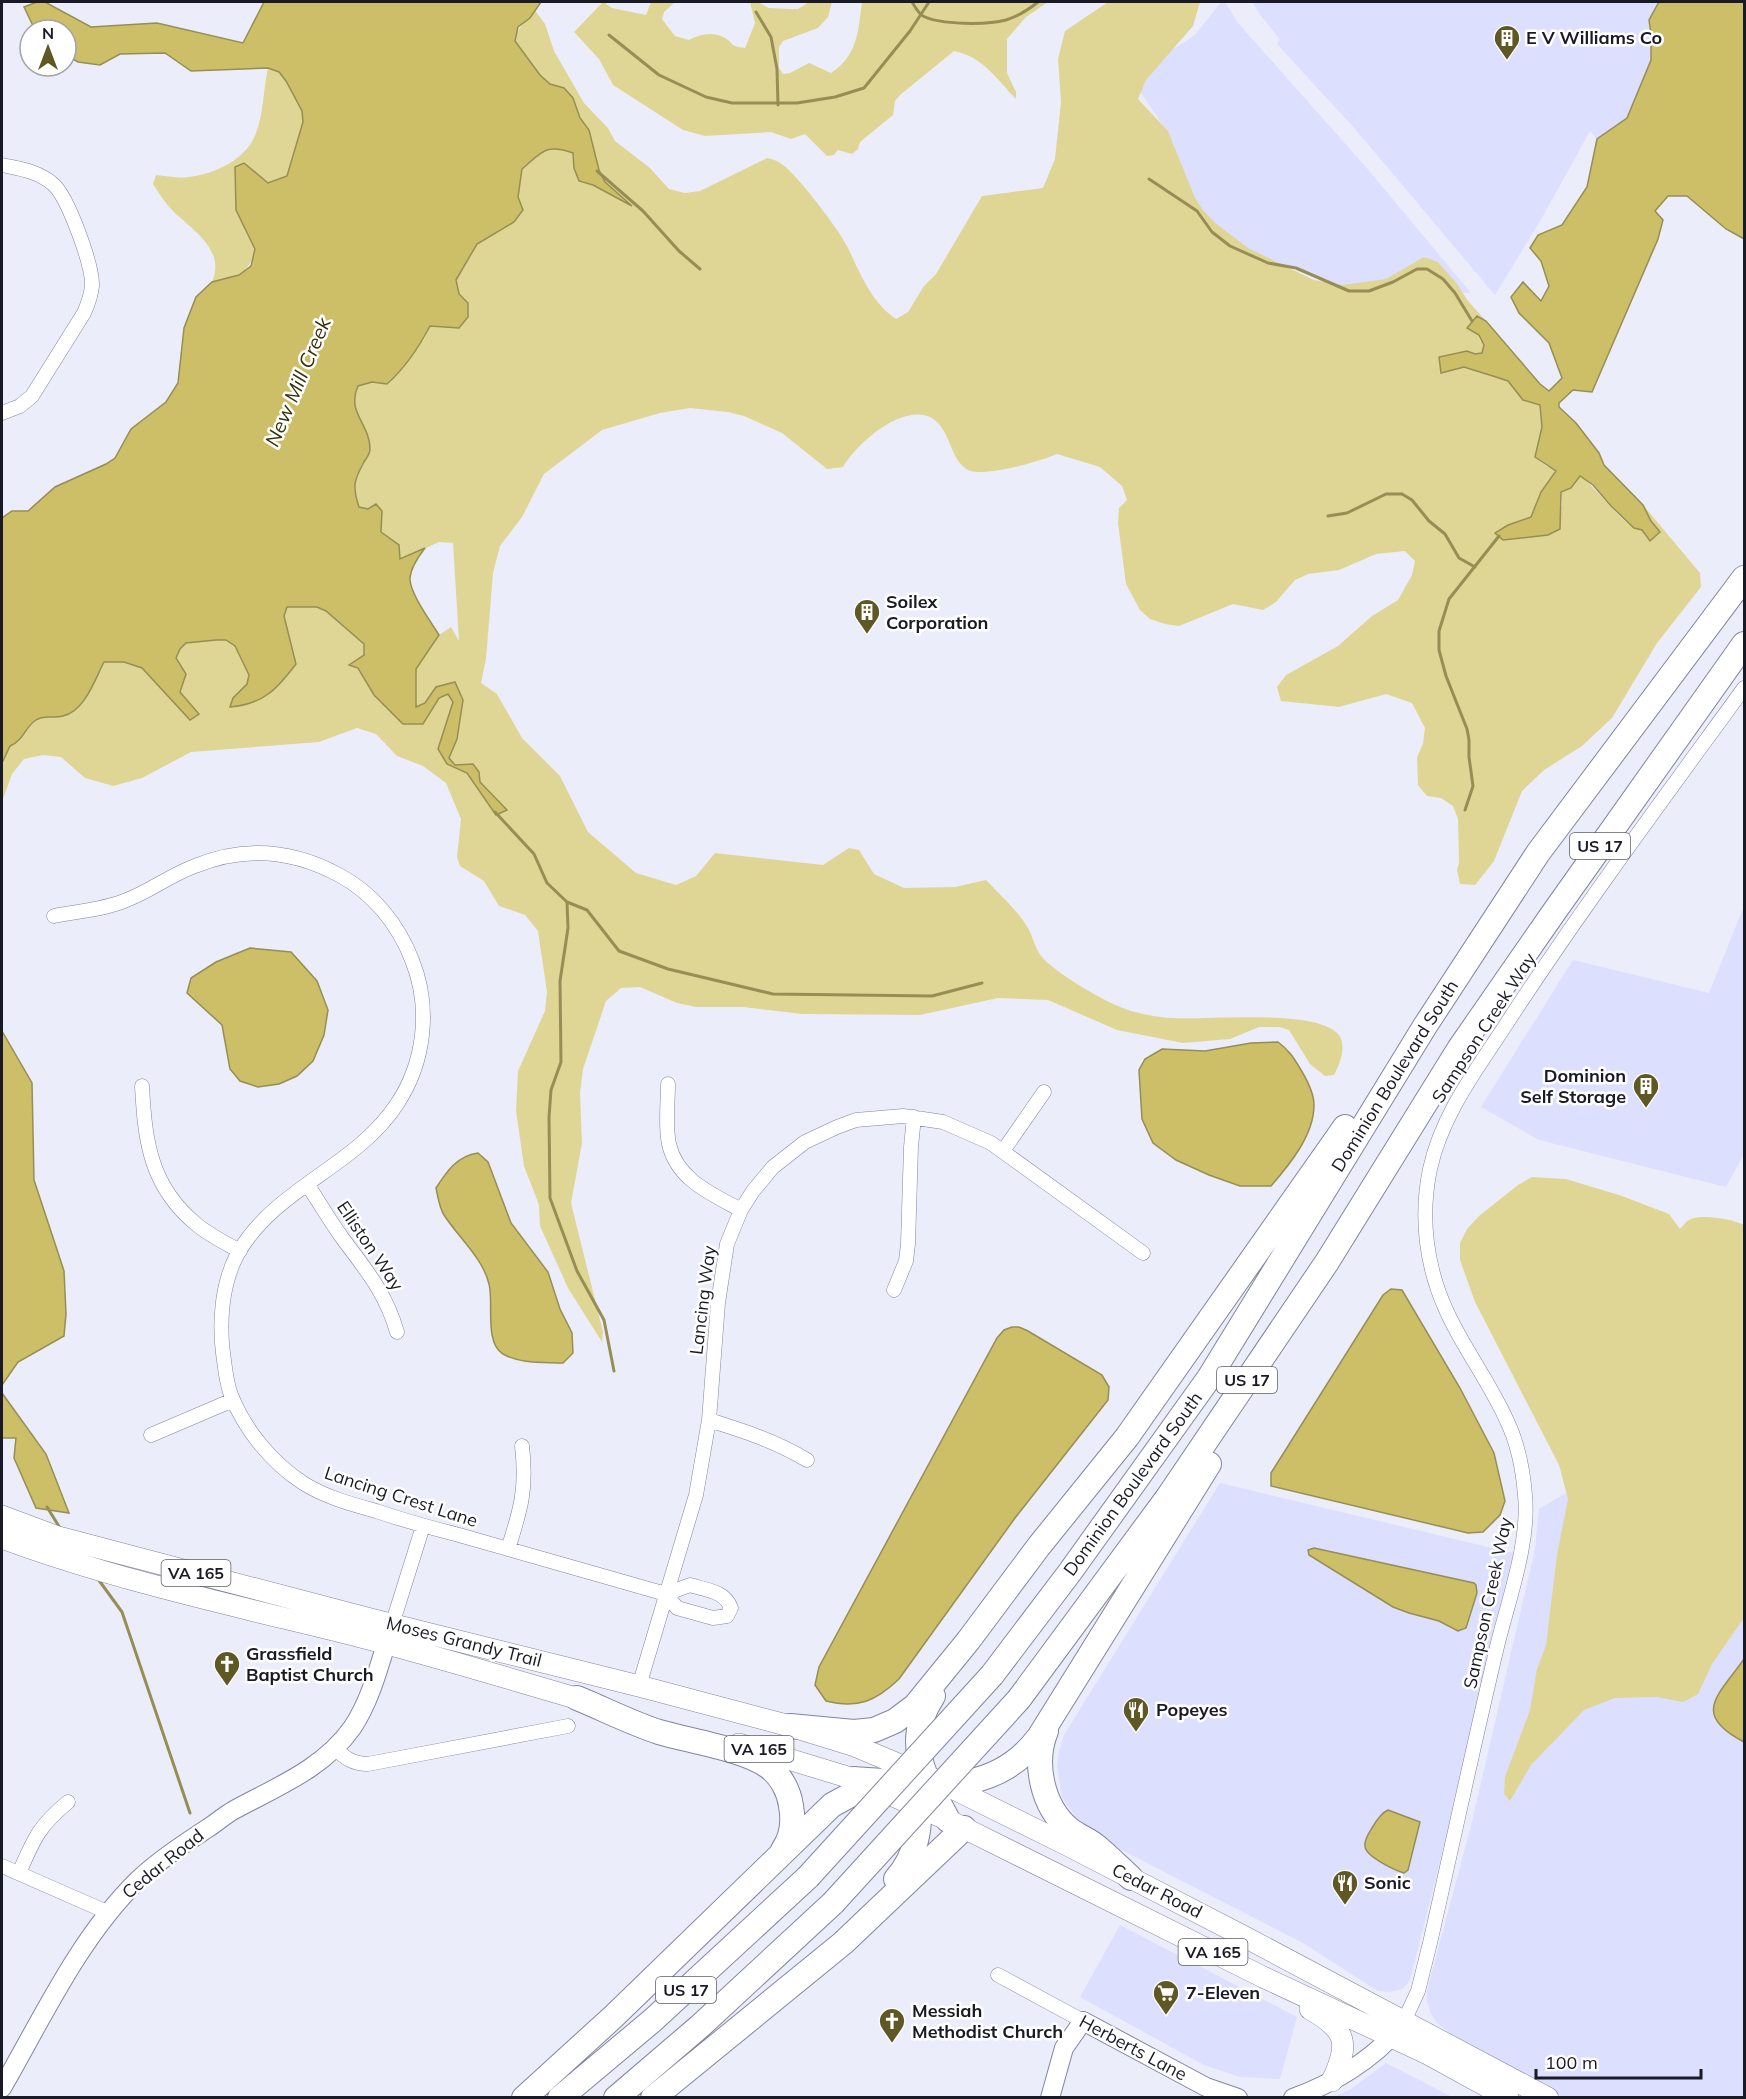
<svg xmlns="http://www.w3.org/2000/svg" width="1746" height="2099" font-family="Mulish,sans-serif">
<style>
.built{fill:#dcdffe}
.green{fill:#dfd695}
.water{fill:#ccbf68;stroke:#968e54;stroke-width:1.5}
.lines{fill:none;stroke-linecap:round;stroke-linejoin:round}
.stream{stroke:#968e54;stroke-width:3}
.street-casing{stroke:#8185a1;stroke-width:15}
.secondary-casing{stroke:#8185a1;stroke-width:20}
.primary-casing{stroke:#8185a1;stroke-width:22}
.highway-casing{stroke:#8185a1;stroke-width:26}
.street{stroke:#fff;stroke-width:14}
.secondary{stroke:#fff;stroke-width:18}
.primary{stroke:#fff;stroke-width:21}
.highway{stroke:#fff;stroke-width:24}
.highway-bridge-casing{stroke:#8185a1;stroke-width:26;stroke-linecap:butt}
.highway-bridge{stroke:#fff;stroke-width:24}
.labels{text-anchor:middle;stroke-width:5;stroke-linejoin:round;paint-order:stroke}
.shield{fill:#fff;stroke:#5e5f66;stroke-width:1.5}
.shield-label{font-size:16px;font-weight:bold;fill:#191a25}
.poi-label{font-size:18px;font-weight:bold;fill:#191a25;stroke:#fff;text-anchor:start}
.street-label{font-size:18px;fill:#191a25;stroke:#fff}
.water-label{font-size:20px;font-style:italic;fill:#37310a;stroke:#fff}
</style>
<rect width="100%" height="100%" fill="#ecedfa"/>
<path class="built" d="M1221,2h4l13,21 127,143 106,127 -122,-2 -53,-23 -28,-5 -56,-31 -26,-50 -12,-37 -17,-29 -27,-39 65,-42z
M1252,2h407l-10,18 2,13v26l-24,59 -30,21 -7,-8 -47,85 -48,79 -139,-165 -79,-86 3,-5 -19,-23z
M1744,906v248l-18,33 -187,-47 -58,-33 92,-147 136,33z
M1744,1424v673h-181l-46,-28 -66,-35 -13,-10 -7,-10 -4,-12v-11l44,-165 64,-277 4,-40 71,-42z
M1220,1483l297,71 -104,415 -4,13 -7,7 -12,3 -12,-1 -75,-48 -205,-105 -18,-15 -18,-26 -5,-31 2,-15 5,-16z
M1120,1925l177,92 -17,62 -40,-2 -36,-12 -124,-68z
M1386,2063l66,34h-118l17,-8z"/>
<path class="green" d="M603,2h3v2l6,4 34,7 5,-13h19l4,1 -10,9 -2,7 13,17 14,4c9,-5 24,-9 34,-3 12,6 5,9 22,11l10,-25 -5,-21h8l11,6 22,1h7l11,-7h23l-4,15 -10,11 -35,13 -4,6v21l4,6 7,-1 19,-10 22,10c27,-18 27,-42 31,-71h186l-22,15 -19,22v34l9,19v7c-20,-21 -33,-42 -62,-48l-54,44 -5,6 -2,14 -33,27 -2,7 -6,5 -14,-4 -4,5 -7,1 -22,-22 -14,5 -20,-7 -66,4 -22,-6 -70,-45 -14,-26 -25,-27z
M1108,2h92l-7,24 -47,54 -8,19 30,32 27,67 8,12 11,12 34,26 66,32 29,5 43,-6 38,-22 14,5 19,22 11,17 18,20 -9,-4 2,18 5,10 -2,8 -7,1 -8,-3 -28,6 3,16 22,-6 32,10 12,4 15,19 17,5 2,22 -7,30 11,9 10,4 -15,22 -10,25 -23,8 -13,8 9,7 44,-5 14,-30 -1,-13 10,-4 9,-12c17,12 40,46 56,52 7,3 16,3 24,4l-9,-11 -8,-16 57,68 1,14 -44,56 -45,75 -30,28 -38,24 -22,21 -28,70 -19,24 -15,-1 -3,-14 2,-7 -1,-44 -5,-13 -12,-8 -14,-2 -9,-11 -1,-28 6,-13 2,-16 -13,-25 -26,-9 -47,13 -58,-6 -4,-14 9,-12 52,-29 34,-30 26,-16 14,-25 3,-14 -10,-10 -29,3 -37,16 -31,4 -13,6 -19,22 -13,8 -30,-6 -54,22 -14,-2 -15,-5 -10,-9 -14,-26 -8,-61 1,-15 8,-8 -5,-14 -22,-19 -43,-13c-16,7 -73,24 -89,16 -16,-9 -17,-32 -29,-46 -27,-30 -82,18 -96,43l-16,2 -45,-36 -38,-17 -16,-4 -38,-4 -30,5 -58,17 -58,44 -22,43 -22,29 -7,27 -7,86 -5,24 16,11 25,44 38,38 28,56 48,41 40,12 20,-9 19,-23 108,12 26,-17 10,2 15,24 30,14 51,-1 31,-7c13,14 33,32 42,48 5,9 7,21 14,29 11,14 58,42 76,49 15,7 37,11 53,12 35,2 142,-9 166,15 11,10 3,31 -3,42l-9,1 -15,-12 -21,-34 -10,-3h-20l-29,12 -47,4 -66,-13 -69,-30 -50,-2 -78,17 -118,-1 -58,-7h-48l-19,-4 -37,-16 -19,1 -15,13 -23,68 -3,24 2,50 -11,60 32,129 -1,10 -34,-54 -28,-62 -1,-21 -15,-39 -8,-55 2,-40 27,-60 2,-19 -9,-61 -13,-16 -26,-9 -15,-25 -24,-15 -3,-9 4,-38 -15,-36 -23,-17 -26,-10 -21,-22 -19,-6 -38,14 -128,10 -49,26 -29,8 -28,-8 -24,-21 -18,-2 -19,4 -12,15 -10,28v-39l8,-17 9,-5 15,-20 9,-5h20l23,-19 18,-35h20l18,6 48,52 -10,-28 6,-18 -10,-16 4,-9 6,-6 30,-3h10l9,6 14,28 -2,10 -14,14 -2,9c29,-1 45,-24 65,-43l-12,-48 3,-9h30l9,4 39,33v11l-16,9 9,4 16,27 49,29 16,-26 9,-5 5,9 -15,47 9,15 20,9 29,42 11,-5 -27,-28 -1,-10 -24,-7 -6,-7 8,-19 6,-39 -27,-13 -11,16 -9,4v-38l23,-34 12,-8 8,14 -6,-98 -14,-1 -39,18 -1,-15 -18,-13 -13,-23 -9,-2c-7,-21 -5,-27 5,-45 3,-4 6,-8 6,-13 0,-25 -24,-36 -12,-63l14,-4 15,2 37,-45 6,-13 29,2v-34l-4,-14 22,-36 37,-22 8,-53c20,-17 24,-27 51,-16l1,15 5,13 14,4 36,19 -24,-22 -6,-12 -10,-40 -9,-12 -7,-20 -9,-10 -14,-4 -11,-9 -24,-34c4,-18 12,-18 19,-32l11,15 9,27 30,52 24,25 7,13 35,27 19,21 16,4 15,-2 67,-33c4,1 9,2 13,5 14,7 60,68 67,83 13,27 24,56 49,73l12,-7 16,-26 12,-12 46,-78 61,-8 12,-29 6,-57 -3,-43 7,-28z
M268,68l11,4 7,9 16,30 1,11 -16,54 -19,7 -24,-20 -8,47 19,39c-7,28 -17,26 -43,33 14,-33 -20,-52 -39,-71 -8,-8 -14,-18 -20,-27l3,-9c11,1 23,4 33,2 26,-3 58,-18 67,-44 8,-21 7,-43 12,-65z
M1532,1177l34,2 56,17 47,18 11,15c3,-3 6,-8 11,-10 12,-5 42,0 53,6v393l-32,46 -14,30 -15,8 -26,-5 -42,1 -31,12 -53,55 -21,36 -6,-7 1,-17 25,-67 7,-41 9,-24 11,-90 11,-56 -9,-34 -84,-163 -15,-42v-17l7,-14 12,-13 39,-31z"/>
<path class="water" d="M37,2h8l46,25 66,-4 86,20 21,-41h277l-11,16 -12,9 -3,14 25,34 10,9 14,4 9,10 7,20 9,12 10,40 6,12 27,24 -39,-21 -14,-4 -5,-13 -1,-15c-27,-10 -31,-1 -51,16l-4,28 5,13 -9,12 -37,22 -21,36 3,14 9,9v14l-9,11 -29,-2c-11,21 -25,42 -43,58l-15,-2 -14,4c-12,26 12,38 12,63 0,5 -3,8 -6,13 -10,18 -12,24 -5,45l9,2 8,-5 6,7 -1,21 18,13 1,14 25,-11c-7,9 -14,19 -15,30 -1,14 21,44 29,57l-23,34v38l9,-4 11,-16 19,-5 8,18 -6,39 -8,19 6,7 18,-1 6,8 1,10 27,28 -11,5 -29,-42 -20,-9 -9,-15 15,-47 -5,-8 -9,4 -16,26h-20l-29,-29 -16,-27 -9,-3 15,-10v-11l-38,-33 -9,-4h-30l-3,9 12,48c-19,25 -32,40 -66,43l3,-9 14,-14 2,-9 -14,-29 -9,-6h-10l-30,3 -6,6 -4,9 10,16 -6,18 19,22 -9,6 -48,-52 -18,-6h-20c-9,17 -19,49 -41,54 -10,3 -18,-2 -27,4 -12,8 -11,19 -26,26l-8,17v-245l10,-7h16l27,-24 51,-23 9,-6 16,-29 35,-27 12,-19 6,-55 12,-31 16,-15 27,-7 12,-9 4,-17 -19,-39 -1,-43 9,-4 24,20 19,-7 16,-54 -1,-11 -16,-30 -7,-9 -11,-4 -77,3 -26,-18 -45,1 -20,11 -22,-3 -12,-7v-25h-31l-11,-23z
M1659,2h85v237l-18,-10 -39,-33h-19l-13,15 8,9 -5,19 -66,153 -19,-2 -14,13v4l17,16 23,30 5,12 39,40 8,16 9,11 -10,9 -8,-11 -8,-2 -23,-22 -18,-21 -13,-9 -9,12 -10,4 -1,37 -12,6 -45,5 -8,-7 13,-8 23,-8 10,-25 15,-21 -21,-14 7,-30 -2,-22 -17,-5 -15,-19 -12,-4 -32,-10 -23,6 -2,-16 28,-6 8,3 7,-1 2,-8 -5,-10 -12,-7 10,-12 9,5 54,63 9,7 13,-13 -13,-35 -30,-30 -8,-16 12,-15 18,19 8,-15 -8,-25 -11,-13 8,-13 24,-10 25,-38 10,-48 30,-21 24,-58v-27l-2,-13z
M250,948l41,4 26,29 11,29 -4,25 -11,26 -16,15 -18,8 -21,3 -18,-6 -10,-12 -8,-44 -35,-32 4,-15 25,-16z
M2,1031l30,52 2,97 30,91 2,43 -2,22 -46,26 -16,23z
M1278,1042c11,8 16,16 23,28 6,10 13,23 13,35 0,30 -24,59 -43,81h-31l-31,-11 -33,-15 -23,-17 -11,-24 -3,-49 6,-11 17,-10 43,2 46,-8z
M478,1153l10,9 23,61 37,49 12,37 12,24 1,20 -10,10c-19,-1 -43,1 -60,-9 -19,-11 -9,-52 -14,-70 -6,-26 -31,-47 -45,-69 -5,-8 -6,-18 -8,-27 11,-17 21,-32 42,-35z
M1391,1289l11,1 58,98 34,65 11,48 -5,14 -17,17 -15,1 -197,-47v-13l112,-178z
M1012,1327h7l9,4 74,44 7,12 -1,13 -93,118 -116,161c-23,22 -41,30 -73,22l-11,-16 4,-18 178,-329 7,-8z
M2,1393l44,61 23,59 -33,-5 -22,-50 2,-20h-14z
M1314,1548l160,35 2,2 1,8 -11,35 -8,3 -19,-10 -30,-8 -16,-6 -84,-52 -1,-5z
M1744,1659v83c-54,-28 -25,-47 0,-83z
M1388,1810l32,12 -12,48 -4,3c-10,-3 -39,-17 -39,-27 -1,-6 4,-13 7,-18 4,-7 9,-15 16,-18z"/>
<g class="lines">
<path class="stream" d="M912,2c3,5 6,11 11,14 17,9 64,9 83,4 13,-4 22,-10 32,-18
M756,12l15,25 6,32 1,36
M609,35l50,40 47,22 26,6h65l38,-6 29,-9 46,-57 19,-29
M597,171l46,40 36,40 21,18
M1149,179l48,32 15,21 18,14 38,17 28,5 53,23h20l24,-9 24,-13h10l16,10 12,14 17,28
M1328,516l19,-3 39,-19h16l10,6 17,21 16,13 14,24 16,9
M1465,810l8,-24 -4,-29v-17l-2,-11 -21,-53 -7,-26v-19l10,-32 50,-63
M495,812l39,42 13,29 20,19 1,26 -8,53 1,81 -10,28 -2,27 1,81 27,73 27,49 10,51
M567,902l20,8 32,41 49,18 105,25 159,2 50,-13
M47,1507l13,21
M98,1579l24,33 68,201"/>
<g class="street-casing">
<path id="street" d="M2,165c18,4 36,6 51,19 15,13 40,82 39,102 -1,10 -4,18 -8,27l-52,83 -12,10 -18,7
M54,916c23,-5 49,-6 70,-15 25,-9 46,-26 71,-35 49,-20 98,-16 144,9 34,18 59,49 73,85 19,47 13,102 -15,144 -41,63 -123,84 -160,151 -15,29 -18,66 -14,98 2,14 3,29 8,42 14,35 40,67 72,88 22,14 48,21 73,28 27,9 55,17 83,24 69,19 138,40 207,59
M668,1084c0,19 -3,42 1,60 8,36 43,50 72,66
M142,1086c3,55 8,100 54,138 13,11 29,19 44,27
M1003,1151l41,-59
M307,1184c12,18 23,37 36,55 23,31 43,54 54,93
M894,1290l12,-29 2,-17 3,-97 3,-30
M709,1420c35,11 66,21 98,40
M151,1435l82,-35
M508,1549c13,-40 19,-61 14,-103
M690,1585c16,5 35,6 41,23l-4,8 -14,2 -36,-10 -11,-14z
M392,1625l31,-99
M639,1686l57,-191 13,-75 9,-117 9,-59 14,-34 12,-19 20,-24 32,-25 32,-15 19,-7 47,-4 40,6 48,21 152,110
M334,1748c11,10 19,16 34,16l200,-38
M2,1866l105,46
M19,1873c15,-34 19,-46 49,-71
M998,1975l85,46
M1404,2021l14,-30 12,-48c22,-97 43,-195 66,-292 11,-48 34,-107 29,-156 -2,-25 -7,-51 -18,-74 -17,-38 -43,-72 -60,-109 -21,-45 -27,-95 -17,-143 12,-55 47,-100 77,-146 75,-115 157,-225 237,-335"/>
</g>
<g class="secondary-casing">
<path id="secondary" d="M2,2088c41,-71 77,-150 136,-208 21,-20 46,-36 70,-52 8,-5 17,-13 26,-18 42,-23 89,-41 118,-82 19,-28 28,-65 38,-97
M1050,2098l14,-50 19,-27 123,66 32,11
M1293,2098c39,-14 80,-38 107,-71"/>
</g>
<g class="primary-casing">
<path id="primary" d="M2,1516l56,21 316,83 265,66 151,40 65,20 83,35 131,65 176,91 303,161
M2,1538c116,43 239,69 359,99 78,20 155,44 232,66
M739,1744l115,35 94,41 315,157 165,77 80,44
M1310,2009c37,21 40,34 22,72"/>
</g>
<g class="highway-casing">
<path id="highway" d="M992,1675l78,-103 139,-194 216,-352 113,-173 206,-275
M933,1696c-31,47 -8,80 15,124
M577,1698c27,11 54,25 82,34 30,9 86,17 110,35 12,9 20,24 22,39 3,16 1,31 -8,44
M1019,1699l149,-202 159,-235 132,-213 95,-137 190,-268
M790,1726l64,6 20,-2 21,-9 20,-15 53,-65 71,-95 88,-109 218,-310
M1046,1731c-13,32 -4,75 23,98 8,7 19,10 27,17 12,10 23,21 35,32
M854,1779c70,4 137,22 185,-42l170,-273
M896,1879c18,-20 29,-55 19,-82
M524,2098l89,-81 219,-212 22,-12 27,-4
M560,2098l93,-78 155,-143
M616,2098l83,-71 134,-124
M653,2098l190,-155 121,-115"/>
</g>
<use href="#street" class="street"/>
<use href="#secondary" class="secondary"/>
<use href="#primary" class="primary"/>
<use href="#highway" class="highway"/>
<g class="highway-bridge-casing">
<path id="highway-bridge" d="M808,1877l184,-202
M833,1903l186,-204"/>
</g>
<use href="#highway-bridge" class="highway-bridge"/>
</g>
<defs>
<g id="building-pin" transform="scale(1.35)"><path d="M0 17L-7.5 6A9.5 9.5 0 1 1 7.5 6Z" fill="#605824" stroke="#fff"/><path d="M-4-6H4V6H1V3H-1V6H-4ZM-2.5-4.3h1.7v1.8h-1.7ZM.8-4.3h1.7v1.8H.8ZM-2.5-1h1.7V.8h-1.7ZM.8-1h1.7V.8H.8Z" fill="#fff"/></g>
<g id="church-pin" transform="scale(1.35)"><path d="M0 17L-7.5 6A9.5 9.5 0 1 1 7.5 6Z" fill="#605824" stroke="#fff"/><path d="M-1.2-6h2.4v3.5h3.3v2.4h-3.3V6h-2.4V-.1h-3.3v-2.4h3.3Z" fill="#fff"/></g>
<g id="restaurant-pin" transform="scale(1.35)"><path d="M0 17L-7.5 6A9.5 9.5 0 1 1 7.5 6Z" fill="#605824" stroke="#fff"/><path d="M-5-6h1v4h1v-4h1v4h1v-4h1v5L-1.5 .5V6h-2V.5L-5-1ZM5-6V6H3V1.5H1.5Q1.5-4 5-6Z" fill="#fff"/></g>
<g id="supermarket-pin" transform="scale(1.35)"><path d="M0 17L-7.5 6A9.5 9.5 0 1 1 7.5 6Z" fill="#605824" stroke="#fff"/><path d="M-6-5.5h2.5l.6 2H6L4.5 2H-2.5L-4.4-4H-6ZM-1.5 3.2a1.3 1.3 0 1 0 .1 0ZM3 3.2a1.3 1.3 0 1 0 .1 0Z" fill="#fff"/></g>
</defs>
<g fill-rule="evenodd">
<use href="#building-pin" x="1507" y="38"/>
<use href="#building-pin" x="867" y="612"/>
<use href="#building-pin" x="1646" y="1086"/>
<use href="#church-pin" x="227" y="1664"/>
<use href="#restaurant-pin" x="1136" y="1710"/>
<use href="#restaurant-pin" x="1345" y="1883"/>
<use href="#supermarket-pin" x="1166" y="1993"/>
<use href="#church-pin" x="892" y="2021"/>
</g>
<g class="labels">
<g class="shield">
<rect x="1570" y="833" width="60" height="26" rx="4.5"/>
<rect x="1217" y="1367" width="60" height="26" rx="4.5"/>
<rect x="161.5" y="1560" width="69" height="26" rx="4.5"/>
<rect x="724.5" y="1736" width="69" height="26" rx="4.5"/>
<rect x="1178.5" y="1939" width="69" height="26" rx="4.5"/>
<rect x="656" y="1977" width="60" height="26" rx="4.5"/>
</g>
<g class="shield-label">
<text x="1600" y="852">US 17</text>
<text x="1247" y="1386">US 17</text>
<text x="196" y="1579">VA 165</text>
<text x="759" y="1755">VA 165</text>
<text x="1213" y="1958">VA 165</text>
<text x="686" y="1996">US 17</text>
</g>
<g class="poi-label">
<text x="1526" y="44">E V Williams Co</text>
<text x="886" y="608">Soilex<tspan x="886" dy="21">Corporation</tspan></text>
<text x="1626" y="1082" text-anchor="end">Dominion<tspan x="1626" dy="21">Self Storage</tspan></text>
<text x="246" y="1660">Grassfield<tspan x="246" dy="21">Baptist Church</tspan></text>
<text x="1156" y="1716">Popeyes</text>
<text x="1364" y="1889">Sonic</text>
<text x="1186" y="1999">7-Eleven</text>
<text x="912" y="2017">Messiah<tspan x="912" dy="21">Methodist Church</tspan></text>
</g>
<g class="street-label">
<text transform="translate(1484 1028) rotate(-57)" y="6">Sampson Creek Way</text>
<text transform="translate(1395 1076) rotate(-58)" y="6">Dominion Boulevard South</text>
<text transform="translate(370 1246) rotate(56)" y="6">Elliston Way</text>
<text transform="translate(703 1300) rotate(-83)" y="6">Lancing Way</text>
<text transform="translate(1133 1484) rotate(-54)" y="6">Dominion Boulevard South</text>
<text transform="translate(401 1497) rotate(18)" y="6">Lancing Crest Lane</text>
<text transform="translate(1488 1603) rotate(-78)" y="6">Sampson Creek Way</text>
<text transform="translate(464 1642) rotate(14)" y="6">Moses Grandy Trail</text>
<text transform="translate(163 1864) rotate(-39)" y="6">Cedar Road</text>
<text transform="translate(1157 1891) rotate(27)" y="6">Cedar Road</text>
<text transform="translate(1133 2048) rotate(28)" y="6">Herberts Lane</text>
</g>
<g class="water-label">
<text transform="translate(298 382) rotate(-67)" y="7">New Mill Creek</text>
</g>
</g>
<rect width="1746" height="2099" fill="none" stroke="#191a25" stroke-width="6"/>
<g transform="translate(48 48)"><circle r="28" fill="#ffffff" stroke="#a3a3a8" stroke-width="1.5"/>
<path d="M0-4.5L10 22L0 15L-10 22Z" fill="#605824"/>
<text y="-9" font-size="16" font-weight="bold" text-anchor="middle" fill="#191a25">N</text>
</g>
<path d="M1536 2069v9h165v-9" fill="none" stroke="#191a25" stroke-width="3"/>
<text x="1545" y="2069" font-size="18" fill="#191a25" stroke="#ffffff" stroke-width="4.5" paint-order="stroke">100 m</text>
</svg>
